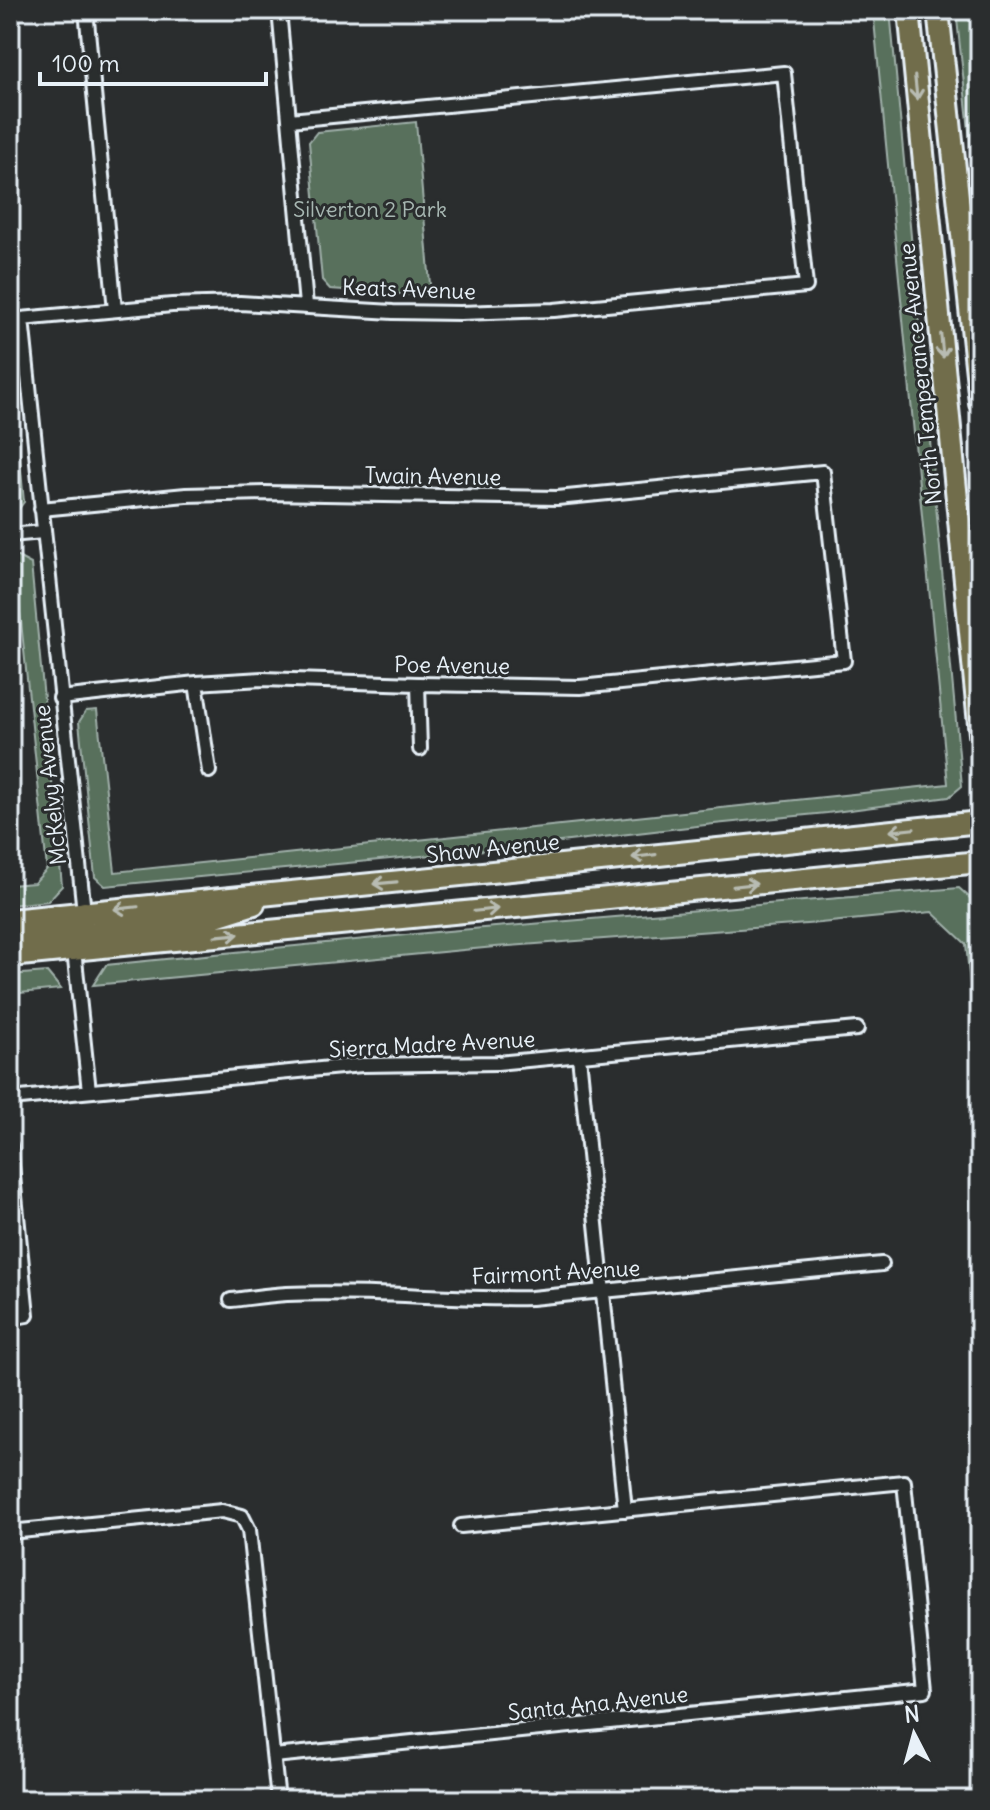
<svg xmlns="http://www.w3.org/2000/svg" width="990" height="1810" font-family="Delius,sans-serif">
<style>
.green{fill:#58705c;stroke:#a0b0aa;stroke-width:2}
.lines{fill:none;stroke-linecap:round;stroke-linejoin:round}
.street-casing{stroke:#e8f1f8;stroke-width:18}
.primary-casing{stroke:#e8f1f8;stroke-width:26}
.street{stroke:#2a2d2e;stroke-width:12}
.primary{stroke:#716d4b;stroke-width:20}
.oneway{stroke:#b8bcb3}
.labels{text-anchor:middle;stroke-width:6;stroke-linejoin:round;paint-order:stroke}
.park-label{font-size:22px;fill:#a7b7b2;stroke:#2a2d2e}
.street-label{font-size:22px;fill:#e8f1f8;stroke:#2a2d2e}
</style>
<rect width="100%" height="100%" fill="#2a2d2e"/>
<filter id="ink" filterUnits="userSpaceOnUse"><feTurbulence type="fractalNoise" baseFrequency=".0125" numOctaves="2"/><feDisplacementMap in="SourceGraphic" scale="16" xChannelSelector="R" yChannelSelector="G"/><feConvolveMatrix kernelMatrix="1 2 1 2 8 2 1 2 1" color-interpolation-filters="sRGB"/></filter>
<g filter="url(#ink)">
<path class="green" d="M873,10h17l72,776 -13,11 -122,16 -113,11 -188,22 -421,40 -10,-9 -16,-155 7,-11 11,-1 18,162 833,-88z
M956,10h18l6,65v157z
M416,122l15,174 -101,-7 -8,-9 -13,-138 8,-10z
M10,354l14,148 -10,13h-4v-12l2,-1 -2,-22z
M14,555l17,9 31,322 -14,15 -38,4v-20l24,-2 13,-14z
M959,888l21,19v179l-14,-142 -34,-32 -112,11 -325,24 -402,38 13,-20 330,-33z
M47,972l14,17 -51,5v-19z"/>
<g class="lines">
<g class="street-casing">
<path id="street" d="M86,10l29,300
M279,10l27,295
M22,319l62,593
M10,320l162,-15 68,-2 153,9 67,1 94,-3 252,-24 -22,-213 -494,47
M41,509l145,-14 79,-2 292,5 266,-26 21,189 -264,26 -162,-3 -156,-5 -66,4 -136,15
M10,535l33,-3
M196,683l13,88
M418,684l2,65
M74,950l15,141
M579,1056l46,454
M10,1099l352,-34 135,-2 360,-34
M10,1146l17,169 -17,3
M231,1300c19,-2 38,-5 56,-6 81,-4 163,6 244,4l351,-34
M10,1532l212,-21 20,5 7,14 29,270
M274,1756l651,-66 -21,-208 -443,44"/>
</g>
<g class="primary-casing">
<path id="primary" d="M909,10l71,724
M938,10l42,392
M10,920c323,-32 647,-64 970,-98
M10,939l53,-6 8,-2 11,-10 2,-9
M74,950l11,-13 18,-9 110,-11 41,-13
M10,956l970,-94"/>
</g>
<use href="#street" class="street"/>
<use href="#primary" class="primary"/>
</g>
<defs><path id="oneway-shaft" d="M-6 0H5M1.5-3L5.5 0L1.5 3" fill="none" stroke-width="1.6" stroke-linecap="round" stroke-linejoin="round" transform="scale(2)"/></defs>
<g class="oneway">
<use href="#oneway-shaft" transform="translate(916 88) rotate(84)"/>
<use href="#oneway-shaft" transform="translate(942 346) rotate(84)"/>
<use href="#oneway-shaft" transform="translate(902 830) rotate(174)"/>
<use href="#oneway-shaft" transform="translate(644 856) rotate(173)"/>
<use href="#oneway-shaft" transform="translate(385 883) rotate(175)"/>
<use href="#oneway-shaft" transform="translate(745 885) rotate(-6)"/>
<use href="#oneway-shaft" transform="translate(126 908) rotate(174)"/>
<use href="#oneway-shaft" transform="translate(486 910) rotate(-6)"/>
<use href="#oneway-shaft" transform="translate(227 935) rotate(-5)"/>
</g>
</g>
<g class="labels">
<g class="park-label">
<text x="370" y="217">Silverton 2 Park</text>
</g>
<g class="street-label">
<text transform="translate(409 289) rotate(2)" y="8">Keats Avenue</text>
<text transform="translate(920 374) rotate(-96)" y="8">North Temperance Avenue</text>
<text transform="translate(433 476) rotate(1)" y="8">Twain Avenue</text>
<text transform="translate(452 665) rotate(1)" y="8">Poe Avenue</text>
<text transform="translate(50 785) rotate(-96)" y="8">McKelvy Avenue</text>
<text transform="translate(493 848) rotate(-6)" y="8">Shaw Avenue</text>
<text transform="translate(432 1044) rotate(-3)" y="8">Sierra Madre Avenue</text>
<text transform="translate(556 1272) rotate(-3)" y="8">Fairmont Avenue</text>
<text transform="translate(598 1703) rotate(-6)" y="8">Santa Ana Avenue</text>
</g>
</g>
<rect width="990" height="1810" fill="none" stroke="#2a2d2e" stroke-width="40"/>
<rect x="20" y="20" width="950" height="1770" fill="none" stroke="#e8f1f8" stroke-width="3" filter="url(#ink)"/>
<g transform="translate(914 1734) rotate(354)" stroke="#2a2d2e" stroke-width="6" paint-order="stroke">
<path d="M0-6L14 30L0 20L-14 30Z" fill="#e8f1f8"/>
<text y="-12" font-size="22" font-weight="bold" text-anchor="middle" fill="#e8f1f8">N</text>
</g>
<path d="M40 72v12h226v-12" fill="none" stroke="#e8f1f8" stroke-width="4"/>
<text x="52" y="72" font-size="24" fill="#e8f1f8" stroke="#2a2d2e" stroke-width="6" paint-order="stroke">100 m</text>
</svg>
